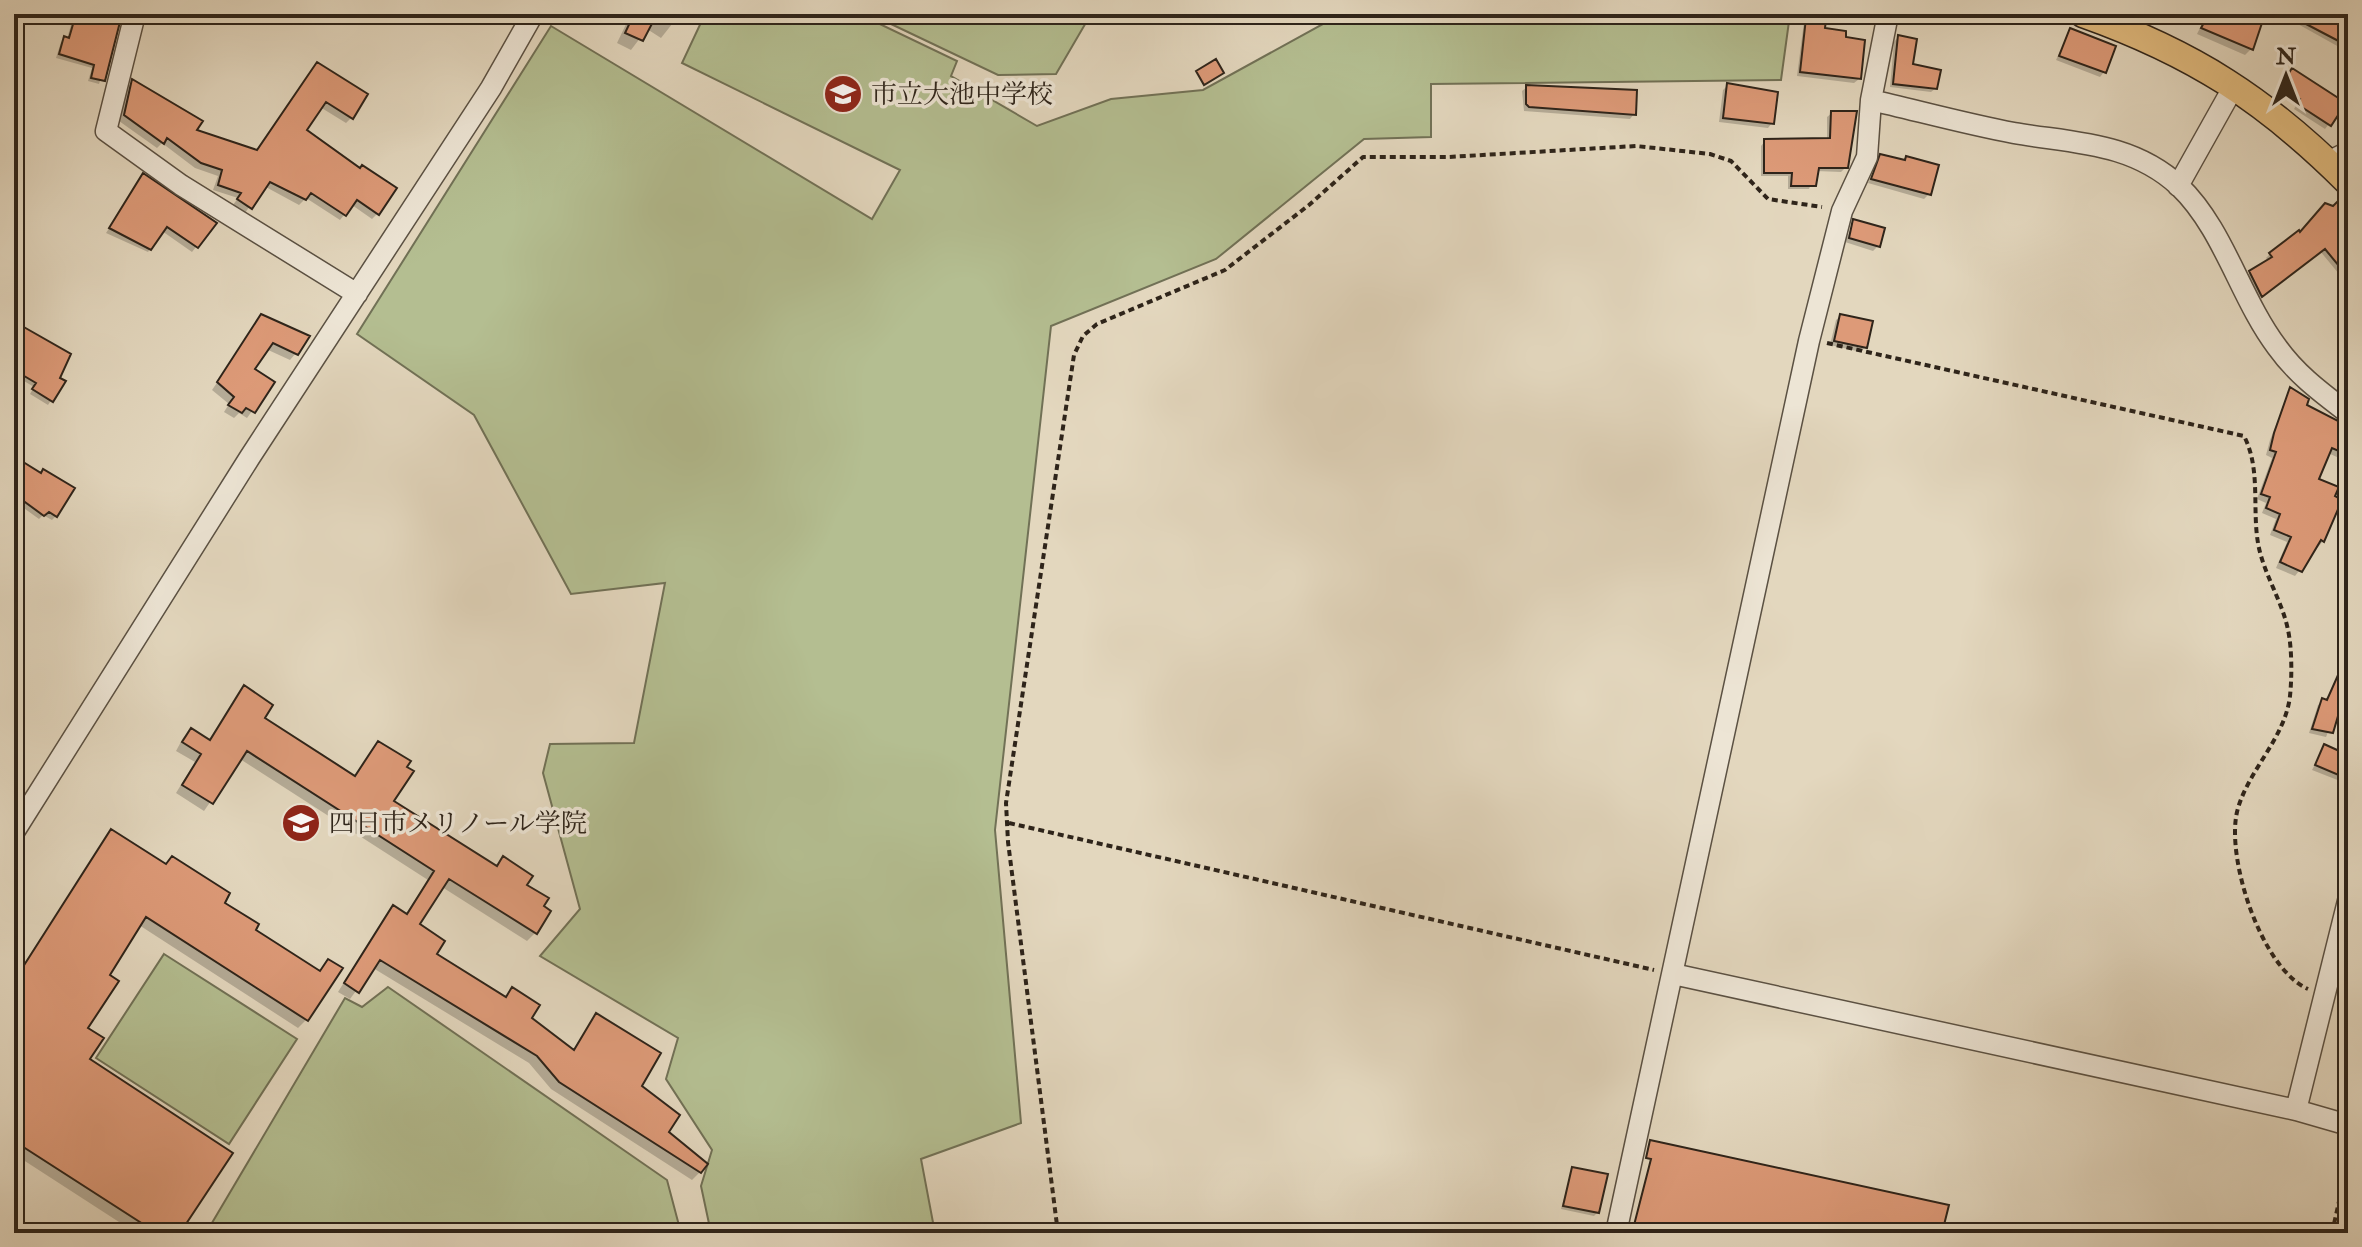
<svg xmlns="http://www.w3.org/2000/svg" width="2362" height="1247" font-family="'IM FELL Double Pica','Noto Serif JP',serif">
<style>
.green{fill:#b4be91;stroke:#717156;stroke-width:2}
.shadow{fill:#0003}
.building{fill:#dd9a78;stroke:#2e241a;stroke-width:2}
.lines{fill:none;stroke-linecap:round;stroke-linejoin:round}
.minor-casing{stroke:#5b5143;stroke-width:23}
.major-casing{stroke:#2e241a;stroke-width:29}
.path{stroke:#2e241a;stroke-width:4;stroke-dasharray:6 4;stroke-linecap:butt}
.minor{stroke:#ede5d5;stroke-width:20}
.major{stroke:#e2bc7f;stroke-width:26}
.labels{text-anchor:middle;stroke-width:7;stroke-linejoin:round;paint-order:stroke}
.poi-label{font-size:26px;fill:#2e241a;stroke:#ede5d5;text-anchor:start}
</style>
<rect width="100%" height="100%" fill="#e3d7be"/>
<filter id="stains"><feTurbulence type="fractalNoise" baseFrequency=".0025" numOctaves="4"/><feColorMatrix values="0 0 0 0 .2 0 0 0 0 .09 0 0 0 0 .02 0 0 0 .5 -.17"/></filter>
<radialGradient id="worn" r=".72"><stop offset=".6" stop-color="#630" stop-opacity="0"/><stop offset="1" stop-color="#630" stop-opacity=".3"/></radialGradient>
<path class="green" d="M705,14h154l98,47 -6,15 86,50 74,-27 92,-9 138,-76h449l-9,66 -350,4v53l-67,2 -148,120 -165,67 -56,504 26,293 -100,36 14,74h-224l-10,-47 11,-36 -46,-71 12,-41 -138,-82 40,-47 -37,-136 7,-29 84,-1 31,-160 -94,11 -97,-179 -117,-81 194,-308 321,193 28,-49 -218,-107z
M870,14h221l-35,60 -58,1z
M164,954l133,85 -68,105 -133,-86z
M388,987l279,193 14,53h-475l139,-235 17,9z"/>
<path class="shadow" d="M74,14h48l-23,70 -11,-3 4,-13 -36,-10 5,-16 6,-3z
M480,14h26l-9,10z
M623,14h57l-19,24 -14,-9 -16,21 -14,-7 12,-25z
M1805,14h15l-1,7 4,9 36,49 -5,4 -57,-7z
M2207,14h47l-4,8 9,3 -8,24 -6,6 -48,-21z
M2301,14h47v38l-52,-29z
M2070,31l34,41 -4,5 -44,-17z
M1898,37l13,28 25,23 -5,4 -41,-5 4,-45z
M312,70l39,48 -5,5 -26,-16 -15,24 72,83 -5,5 -20,-14 -12,15 -34,-22 -7,7 -35,-19 -19,27 -12,-8 5,-7 -25,-8 5,-14 -23,-8 -33,-25 -5,5 -38,-27 8,-34 6,-5 61,49 62,21z
M2288,75l51,26 9,-15v42l-14,-11 -9,12 -31,-20 3,-5 -19,-12z
M1728,85l44,38 -4,5 -49,-6 4,-32z
M1527,87l107,27 -4,5 -106,-8 -2,-20z
M1832,113l14,54 -5,5 -25,-1 -7,18h-21v-13h-27v-30l4,-5 62,-1v-23z
M1881,157l22,5 3,-3 23,35 -5,5 -56,-16z
M143,176l72,47 -23,29 -30,-21 -14,21 -42,-19z
M2348,212v54l-9,8 -19,-23 -62,48 -12,-22 4,-4 19,-11 -3,-4 4,-4 28,-22 2,3z
M1854,221l24,25 -5,5 -28,-9z
M262,316l34,37 -6,7 -24,-11 -13,21 19,13 -25,35 -8,-5 -5,5 -10,-6 5,-8 -17,-14z
M1841,316l24,31 -4,5 -31,-7 6,-25z
M14,339l49,43 -15,23 -18,-11 4,-7 -20,-12z
M2290,390l15,16 43,21v35l-20,-9 -11,27 26,11 -20,50 -28,35 -19,-8 11,-26 -17,-7 6,-16 -14,-6 4,-10 -9,-4 15,-41 -6,-3 4,-15z
M14,471l42,45 -4,4 -9,-5 -4,4 -25,-18z
M2343,666l5,3v35l-7,-4 -15,37 -17,-4 9,-28 7,-4z
M244,688l18,30 92,59 24,-34 13,58 103,66 9,-9 46,54 -14,21 -8,8 -85,-54 -25,38 17,30 70,43 9,-9 16,30 43,32 24,-35 70,117 34,39 -8,8 -141,-91 -22,-26 -156,-95 -23,31 -12,-7 48,-77 7,-7 12,7 23,-35 -188,-121 -36,52 -28,-18 19,-31 -19,-11 7,-13 8,-7 17,10z
M2324,747l24,10v11l-8,13 -28,-11z
M14,761l6,3 -6,9z
M111,831l207,141 11,-11 -23,59 -8,8 -159,-103 -31,51 -23,53 3,31 90,173h-42l-122,-79v-186l5,3z
M2348,1070v44l-9,-2z
M1572,1169l26,43 -4,4 -33,-7z"/>
<path class="building" d="M76,14h46l-17,67 -14,-3 3,-13 -35,-11 5,-18 5,2z
M634,14h23l-14,27 -18,-8z
M2209,14h24l29,9 -9,27 -52,-22z
M2287,14h61v32z
M1806,18l20,2 -1,8 21,3v6l19,3 -4,39 -61,-7z
M2070,28l46,18 -10,27 -47,-17z
M1898,35l19,4 -4,25 28,6 -4,19 -44,-5z
M1216,59l8,14 -20,12 -8,-14z
M317,62l51,32 -15,25 -27,-17 -19,28 53,38 2,-3 35,23 -18,27 -22,-15 -11,16 -35,-23 -5,7 -36,-18 -18,27 -15,-10 4,-6 -23,-8 4,-15 -21,-7 -34,-25 -3,6 -40,-29 8,-36 71,42 -6,9 60,20z
M2292,68l54,35 -15,23 -34,-22 3,-5 -19,-13z
M1727,83l51,9 -4,32 -51,-6z
M1526,85l111,5 -1,25 -107,-8 -3,-3z
M1831,111h26l-9,57h-29l-3,18h-25l1,-13h-28v-34l66,-1z
M1880,154l25,6 1,-4 33,9 -8,30 -60,-16z
M143,173l74,50 -19,25 -31,-21 -16,23 -42,-22z
M2339,200l9,8v69l-23,-28 -63,48 -13,-26 23,-14 -3,-4 30,-23 1,2 25,-29 8,3z
M1853,219l32,9 -5,19 -31,-9z
M261,314l49,22 -12,19 -25,-12 -18,26 20,13 -20,31 -9,-5 -4,5 -14,-8 6,-8 -17,-15z
M1840,314l33,7 -6,27 -33,-7z
M22,326l49,28 -11,24 6,3 -13,21 -21,-13 4,-6 -22,-13v-33z
M2290,387l19,12 -2,6 41,21v29l-16,-7 -13,31 20,8 -4,9 7,4 -18,42 -3,-2 -19,32 -22,-10 11,-25 -17,-7 6,-16 -14,-6 4,-11 -9,-3 15,-42 -6,-2 4,-17z
M20,460l21,13 2,-4 32,19 -18,29 -8,-5 -5,4 -30,-22v-24z
M2342,666l6,2v14l-15,51 -21,-4 10,-31 5,2z
M244,685l29,20 -8,13 90,58 23,-35 33,20 -4,6 7,4 -20,30 103,65 6,-10 30,20 -6,9 22,13 -5,8 7,5 -14,23 -88,-55 -29,45 25,17 -8,13 69,43 6,-10 28,18 -8,13 42,32 22,-37 65,40 -19,33 38,29 -11,17 39,32 -7,9 -142,-91 -22,-26 -157,-96 -21,33 -15,-10 49,-78 14,9 27,-43 -187,-120 -34,53 -31,-19 19,-31 -19,-12 9,-14 19,12z
M2324,744l24,11v24l-33,-14z
M111,829l55,35 6,-8 58,37 -5,10 34,21 -3,6 64,41 8,-12 15,9 -35,53 -162,-104 -36,58 9,6 -31,47 16,10 -14,21 143,94 -53,80h-23l-143,-92v-175l7,4z
M1650,1140l299,65 -7,28h-310l19,-74 -5,-1z
M1572,1167l36,7 -9,39 -36,-7z"/>
<g class="lines">
<g class="minor-casing">
<path id="minor" d="M135,14l-29,117 75,54 176,109
M1871,100c48,11 95,24 143,33 58,10 118,9 165,53 45,43 61,112 98,161 20,28 45,46 71,66
M2328,162l20,-10
M2178,186l56,-100
M14,832l236,-375 241,-369 42,-74
M1673,974l623,136 52,15
M2296,1110l52,-209
M1616,1233l193,-892 33,-130 25,-54 4,-57 17,-86"/>
</g>
<g class="major-casing">
<path id="major" d="M2083,14c110,39 183,86 265,168"/>
</g>
<path class="path" d="M1827,343l417,93c17,33 8,72 14,107 5,30 24,57 30,87 4,18 4,47 2,66 -5,43 -43,75 -53,116 -11,48 25,157 71,177
M1009,823l645,147
M1058,1233l-50,-391 -2,-39 68,-448 9,-19 14,-12 128,-54 84,-65 54,-48h85l188,-11 74,8 21,7 37,38 54,8
M2332,1233l16,-72"/>
<use href="#minor" class="minor"/>
<use href="#major" class="major"/>
</g>
<defs>
<g id="school-disc" transform="scale(2)"><circle r="9.5" fill="#8f2418" stroke="#ede5d5"/><path d="M0-5L7-2L0 1L-7-2ZM-4 1L0 2.5L4 1V4Q0 6-4 4Z" fill="#fff"/></g>
</defs>
<g fill-rule="evenodd">
<use href="#school-disc" x="843" y="94"/>
<use href="#school-disc" x="301" y="823"/>
</g>
<g class="labels">
<g class="poi-label">
<text x="871" y="103">市立大池中学校</text>
<text x="329" y="832">四日市メリノール学院</text>
</g>
</g>
<rect width="2362" height="1247" fill="none" stroke="#e3d7be" stroke-width="48"/>
<rect x="16" y="16" width="2330" height="1215" fill="none" stroke="#2e241a" stroke-width="4"/>
<rect x="24" y="24" width="2314" height="1199" fill="none" stroke="#2e241a" stroke-width="2"/>
<g transform="translate(2286 76)" stroke="#ede5d5" stroke-width="6" paint-order="stroke">
<path d="M0-6L14 30L0 20L-14 30Z" fill="#2e241a"/>
<text y="-12" font-size="22" font-weight="bold" text-anchor="middle" fill="#2e241a">N</text>
</g>
<rect width="100%" height="100%" filter="url(#stains)"/>
<rect width="100%" height="100%" fill="url(#worn)"/>
</svg>
